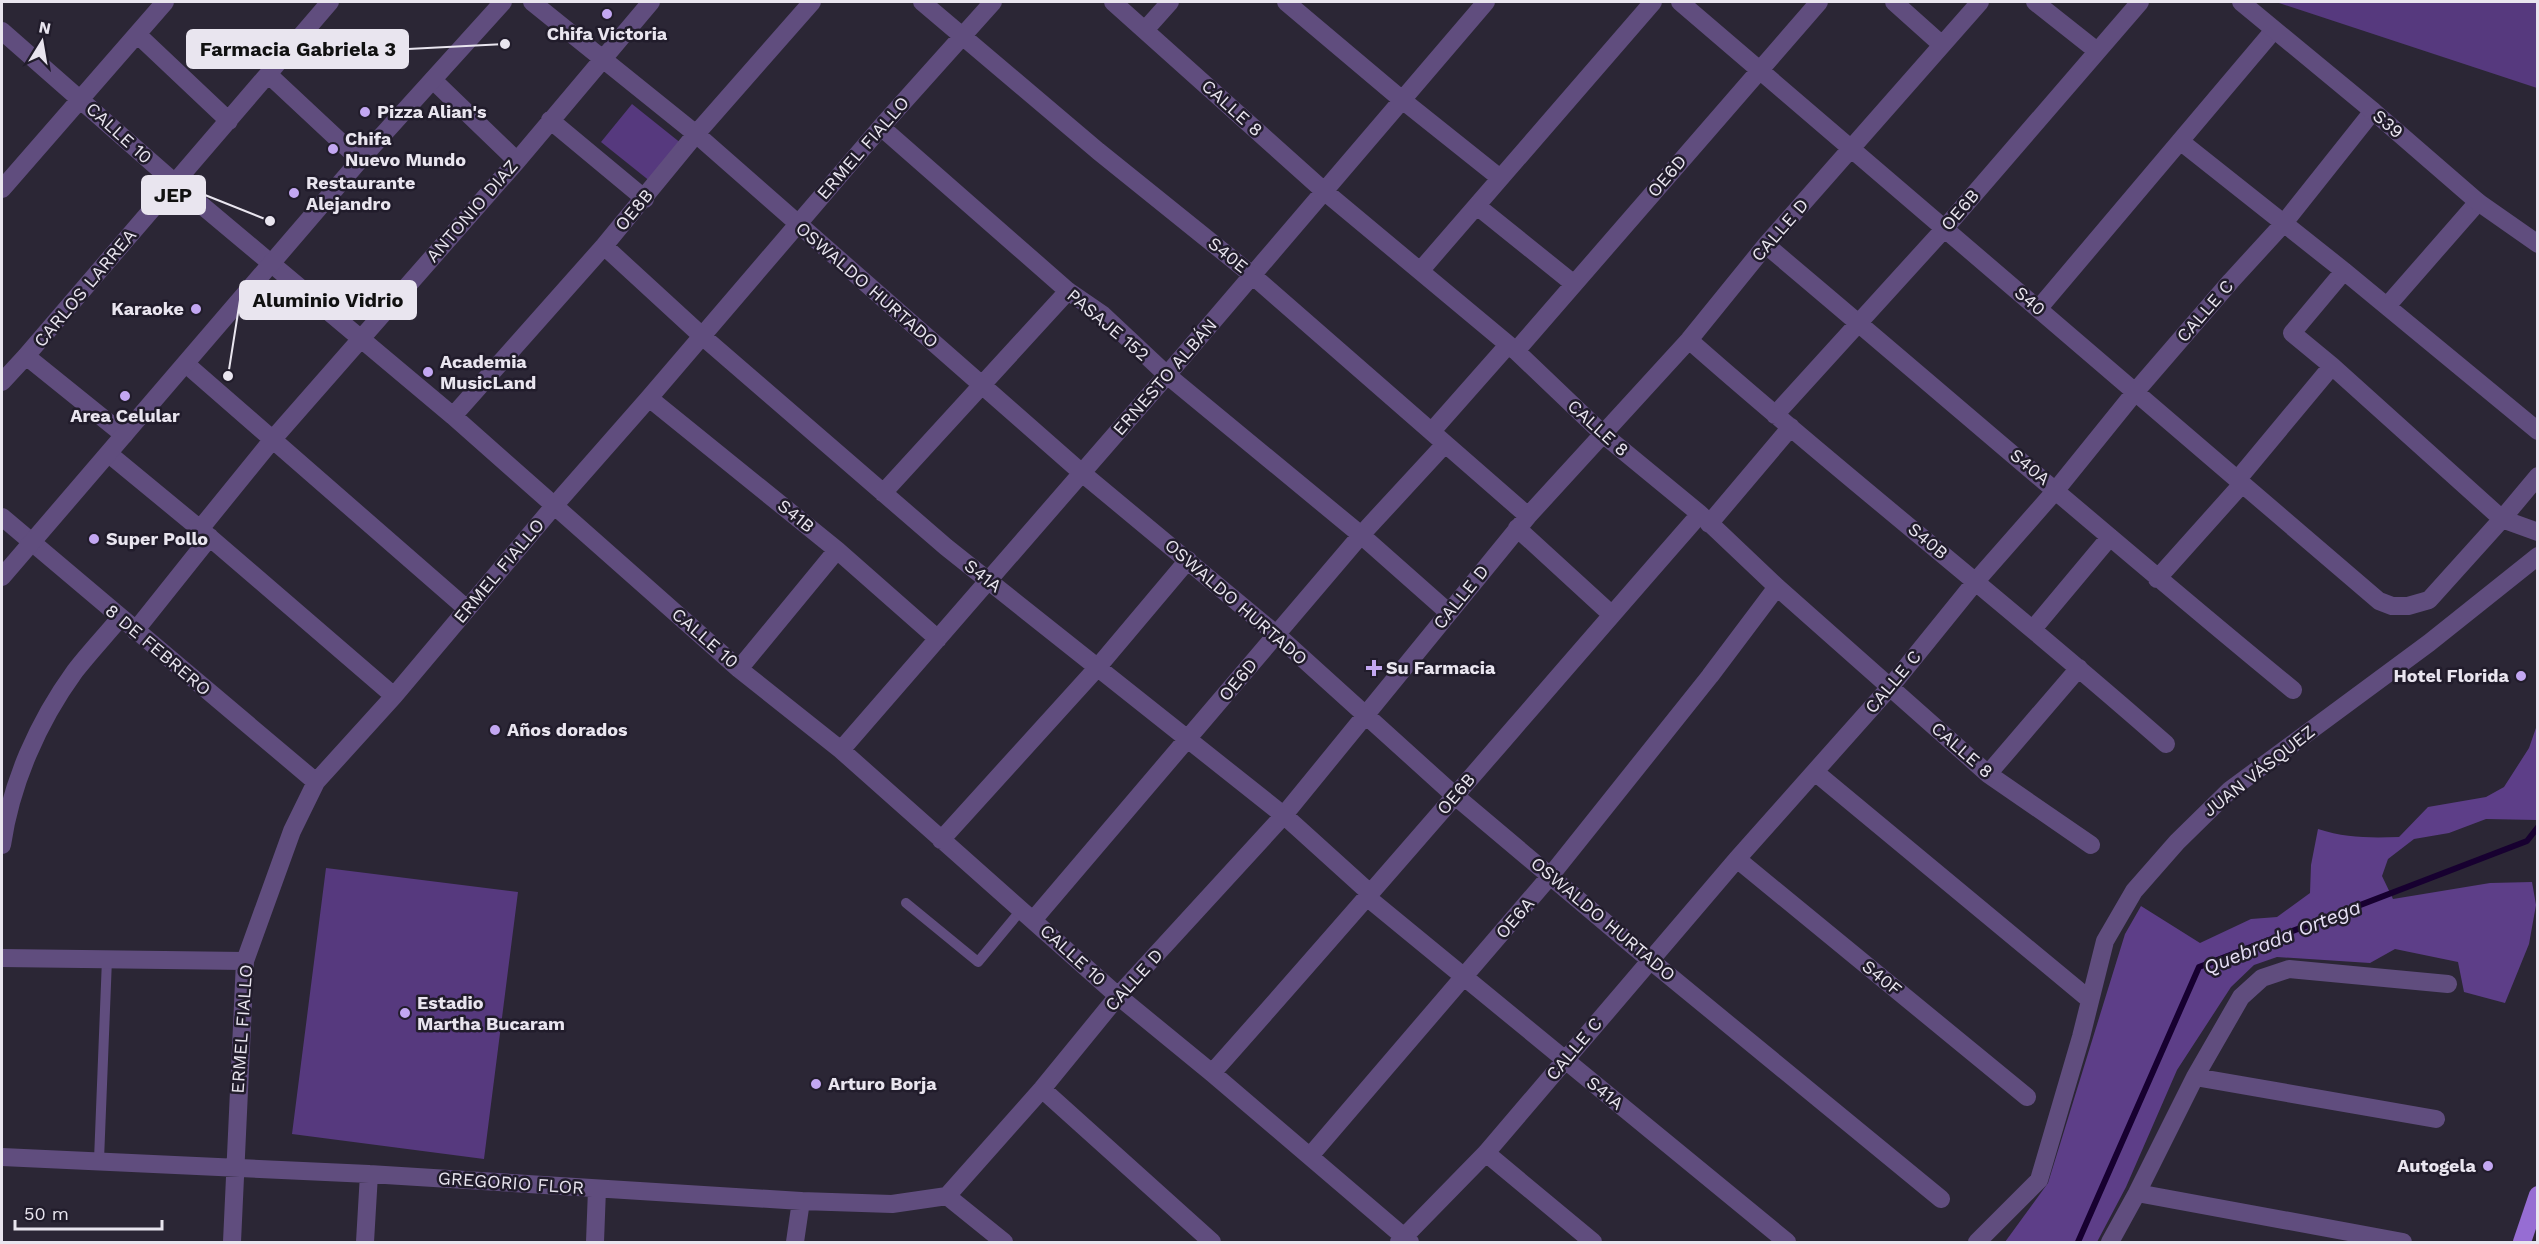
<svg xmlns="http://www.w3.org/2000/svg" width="2539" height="1244" font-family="'Work Sans',sans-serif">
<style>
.green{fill:#56397e}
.forest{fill:#5d3e88}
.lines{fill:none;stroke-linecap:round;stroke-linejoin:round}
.stream{stroke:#170030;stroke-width:6}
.service{stroke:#604d7e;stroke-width:10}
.minor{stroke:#604d7e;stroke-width:18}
.tertiary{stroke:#604d7e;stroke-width:18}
.primary{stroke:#966dd3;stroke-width:18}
.poi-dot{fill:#c3a7f2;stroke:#211c2b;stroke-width:2}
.labels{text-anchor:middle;stroke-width:5;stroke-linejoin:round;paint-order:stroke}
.poi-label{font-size:18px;font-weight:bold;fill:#e9e5ef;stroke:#211c2b;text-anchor:start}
.street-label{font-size:18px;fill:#e9e5ef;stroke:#211c2b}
.water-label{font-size:20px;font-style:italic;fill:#e6dff5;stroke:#211c2b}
.leader{fill:none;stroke:#e9e5ef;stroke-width:2}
.callout-dot{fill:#e9e5ef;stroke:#211c2b;stroke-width:2}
.callout{fill:#e9e5ef;stroke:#e9e5ef;stroke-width:2}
.callout-label{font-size:20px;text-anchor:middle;font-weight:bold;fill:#111}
</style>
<rect width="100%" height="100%" fill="#2b2635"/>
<path class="green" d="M2276,2h261v86z
M632,104l55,44 -31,38 -55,-44z
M326,868l192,24 -34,267 -192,-25z"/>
<path class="forest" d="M2537,725v95l-51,-1 -37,14 -35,6 -26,20 -6,17 11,23 97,-16 42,-1 4,23 -7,39 -24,59 -41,-11 -6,-30 -63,-13 -25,14 -93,-6 -23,8 -23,22 -54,83 -51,117 -29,55h-92l43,-59 77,-249 16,-28 59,37 51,-24 26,-2 33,-24 1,-28 7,-36c28,9 52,9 81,8l29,-30 58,-10 18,-10 25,-39z"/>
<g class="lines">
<path class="stream" d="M2078,1242l121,-275 328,-126 11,-14"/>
<path class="service" d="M906,903l72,59 44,-53
M99,1160l8,-201"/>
<path class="minor" d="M532,2l164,132 386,339 195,162 177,160 196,165 291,239
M922,2l176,149 154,124 276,241
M1113,2l211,189 192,160 88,84 96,79 77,73 211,187 103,71
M1286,2l115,97 99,79
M1680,2l699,599 13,5h16l21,-6 73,-81 36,-43
M1894,2l48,43
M2035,2l62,49
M1145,30l25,-28
M2,31l172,151 279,234 286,253 102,81 277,246 94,77 198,169
M138,35l91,86
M269,75l91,85
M433,80l84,81
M550,120l95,79
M881,127l187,164 35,24 64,60 194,160 87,77
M2180,141l164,130 194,160
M2,189l163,-187
M1477,206l97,78
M1766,245c176,148 349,299 527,445
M604,246l98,90 244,211 341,271 84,76
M1420,271l233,-269
M2344,271l-52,62 40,33 170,153 36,13
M2387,306l91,-104
M2039,308l235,-278
M1689,340c156,138 321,266 477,404
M1516,351l303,-349
M26,356l98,79
M186,364l281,245
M2,382l24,-26 304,-354
M649,398l188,152 101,89
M1775,415l170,-187 195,-226
M453,416l151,-170 92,-112 116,-132
M1432,431l76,-86
M109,454l91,75 194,167
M2238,479l94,-113
M883,493l185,-202
M2,517l314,265
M1709,524l82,-97
M1517,528l95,87
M200,529l73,-90 244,-278 134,-159
M2157,579l85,-95
M2033,629l77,-92
M135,631l75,-94
M739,669l98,-119
M841,750l326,-375 319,-373
M1815,772l275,228
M1988,774l91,-106
M941,840l156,-172 91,-108
M2,845c9,-62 36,-123 73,-174 14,-18 30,-35 45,-53
M1737,859l290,238
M1368,898l419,344
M1034,919l327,-384 84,-91
M2,958l243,3
M1212,1073c165,-185 325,-373 488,-559
M2195,1077l241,42
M1042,1089l170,153
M1486,1153l107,89
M1310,1156l241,-281 159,-199 67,-89
M2,1157l367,17 432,27 91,3 55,-8 57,46
M2137,1193l266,49
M947,1196l95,-107 76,-93 166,-181 244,-299 161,-176 77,-95 214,-243
M232,1242l13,-281 47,-130 24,-49 78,-86 160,-190 95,-108 232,-271 112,-125
M365,1242l4,-68
M595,1242l2,-53
M795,1242l6,-41
M1399,1242l87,-89 251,-294 154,-173 85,-105 80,-91 80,-99 95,-110 53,-58 89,-112
M1977,1242l62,-62 42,-143 24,-96 29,-50 43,-49 53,-52 199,-147 109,-87
M2110,1242l27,-49 58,-116 46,-80 21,-19 27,-9 159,15"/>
<path class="tertiary" d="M2241,2l132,109 105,91 60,42
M2,577l358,-417 143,-158"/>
<path class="primary" d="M2522,1242l16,-47"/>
</g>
<g class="poi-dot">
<circle cx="607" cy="14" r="6"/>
<circle cx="365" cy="112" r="6"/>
<circle cx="333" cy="149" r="6"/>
<circle cx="294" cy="193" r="6"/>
<circle cx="196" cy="309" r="6"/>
<circle cx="428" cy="372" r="6"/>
<circle cx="125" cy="396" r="6"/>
<circle cx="94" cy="539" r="6"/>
<path d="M1371 659h6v6h6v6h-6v6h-6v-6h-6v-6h6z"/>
<circle cx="2521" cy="676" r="6"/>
<circle cx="495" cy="730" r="6"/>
<circle cx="405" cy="1013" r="6"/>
<circle cx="816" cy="1084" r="6"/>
<circle cx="2488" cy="1166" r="6"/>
</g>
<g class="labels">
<g class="poi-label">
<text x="607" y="40" text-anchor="middle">Chifa Victoria</text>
<text x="377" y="118">Pizza Alian's</text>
<text x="345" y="145">Chifa<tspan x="345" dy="21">Nuevo Mundo</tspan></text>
<text x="306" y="189">Restaurante<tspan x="306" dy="21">Alejandro</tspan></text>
<text x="184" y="315" text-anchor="end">Karaoke</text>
<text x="440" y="368">Academia<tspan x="440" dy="21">MusicLand</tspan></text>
<text x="125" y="422" text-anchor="middle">Area Celular</text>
<text x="106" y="545">Super Pollo</text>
<text x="1386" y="674">Su Farmacia</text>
<text x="2509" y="682" text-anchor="end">Hotel Florida</text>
<text x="507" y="736">Años dorados</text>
<text x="417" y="1009">Estadio<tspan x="417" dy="21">Martha Bucaram</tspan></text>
<text x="828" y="1090">Arturo Borja</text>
<text x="2476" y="1172" text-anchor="end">Autogela</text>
</g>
<g class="street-label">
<text transform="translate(1232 108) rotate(42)" y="6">CALLE 8</text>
<text transform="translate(2388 124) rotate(41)" y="6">S39</text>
<text transform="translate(119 133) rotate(42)" y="6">CALLE 10</text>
<text transform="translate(863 148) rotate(-49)" y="6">ERMEL FIALLO</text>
<text transform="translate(1667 176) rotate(-49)" y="6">OE6D</text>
<text transform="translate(634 210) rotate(-50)" y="6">OE8B</text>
<text transform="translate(1960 210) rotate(-49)" y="6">OE6B</text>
<text transform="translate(472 211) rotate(-49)" y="6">ANTONIO DIAZ</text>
<text transform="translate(1780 230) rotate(-49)" y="6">CALLE D</text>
<text transform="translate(1228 255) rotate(39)" y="6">S40E</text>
<text transform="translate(867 285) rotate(41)" y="6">OSWALDO HURTADO</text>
<text transform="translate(85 288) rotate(-50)" y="6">CARLOS LARREA</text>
<text transform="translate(2030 301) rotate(41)" y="6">S40</text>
<text transform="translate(2205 311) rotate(-49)" y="6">CALLE C</text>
<text transform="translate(1108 325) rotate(40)" y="6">PASAJE 152</text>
<text transform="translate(1165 377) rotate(-49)" y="6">ERNESTO ALBÁN</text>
<text transform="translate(1598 428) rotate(42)" y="6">CALLE 8</text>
<text transform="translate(2030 467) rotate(40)" y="6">S40A</text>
<text transform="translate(796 516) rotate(39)" y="6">S41B</text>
<text transform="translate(1928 541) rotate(40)" y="6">S40B</text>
<text transform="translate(499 571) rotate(-50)" y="6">ERMEL FIALLO</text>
<text transform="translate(983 576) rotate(38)" y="6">S41A</text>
<text transform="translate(1461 597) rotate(-51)" y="6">CALLE D</text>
<text transform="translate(1236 602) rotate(41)" y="6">OSWALDO HURTADO</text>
<text transform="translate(705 638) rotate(41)" y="6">CALLE 10</text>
<text transform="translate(158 650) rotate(40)" y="6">8 DE FEBRERO</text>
<text transform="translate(1238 680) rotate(-50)" y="6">OE6D</text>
<text transform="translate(1893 682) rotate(-50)" y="6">CALLE C</text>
<text transform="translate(1962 750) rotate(41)" y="6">CALLE 8</text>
<text transform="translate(2259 771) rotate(-38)" y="6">JUAN VÁSQUEZ</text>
<text transform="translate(1456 794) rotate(-49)" y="6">OE6B</text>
<text transform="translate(1515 918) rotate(-49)" y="6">OE6A</text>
<text transform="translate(1603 919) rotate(40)" y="6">OSWALDO HURTADO</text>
<text transform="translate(1073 955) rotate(42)" y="6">CALLE 10</text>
<text transform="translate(1882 978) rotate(39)" y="6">S40F</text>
<text transform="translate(1134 980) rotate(-48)" y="6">CALLE D</text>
<text transform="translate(242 1029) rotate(-86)" y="6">ERMEL FIALLO</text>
<text transform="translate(1574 1049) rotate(-50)" y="6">CALLE C</text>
<text transform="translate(1605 1093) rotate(39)" y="6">S41A</text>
<text transform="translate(511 1183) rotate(4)" y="6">GREGORIO FLOR</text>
</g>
<g class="water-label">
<text transform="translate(2282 937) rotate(-22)" y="7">Quebrada Ortega</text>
</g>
</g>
<path class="leader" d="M505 44L408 49M270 221L205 195M228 376L240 300"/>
<g class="callout-dot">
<circle cx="505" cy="44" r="6"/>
<circle cx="270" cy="221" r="6"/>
<circle cx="228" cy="376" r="6"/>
</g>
<g class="callout">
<rect x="187" y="30" width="221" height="38" rx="6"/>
<rect x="142" y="176" width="63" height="38" rx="6"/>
<rect x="240" y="281" width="176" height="38" rx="6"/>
</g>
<g class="callout-label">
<text x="298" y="56">Farmacia Gabriela 3</text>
<text x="173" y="202">JEP</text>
<text x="328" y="307">Aluminio Vidrio</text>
</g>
<rect width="2539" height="1244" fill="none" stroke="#e9e5ef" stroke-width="6"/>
<g transform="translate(42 42) rotate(11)" stroke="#211c2b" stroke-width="4.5" paint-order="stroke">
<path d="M0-4.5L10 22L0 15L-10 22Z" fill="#e9e5ef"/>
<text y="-9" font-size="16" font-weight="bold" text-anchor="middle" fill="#e9e5ef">N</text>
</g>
<path d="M15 1220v9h147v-9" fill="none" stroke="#e9e5ef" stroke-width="3"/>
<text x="24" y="1220" font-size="18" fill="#e9e5ef" stroke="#211c2b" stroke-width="4.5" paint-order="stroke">50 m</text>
</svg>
